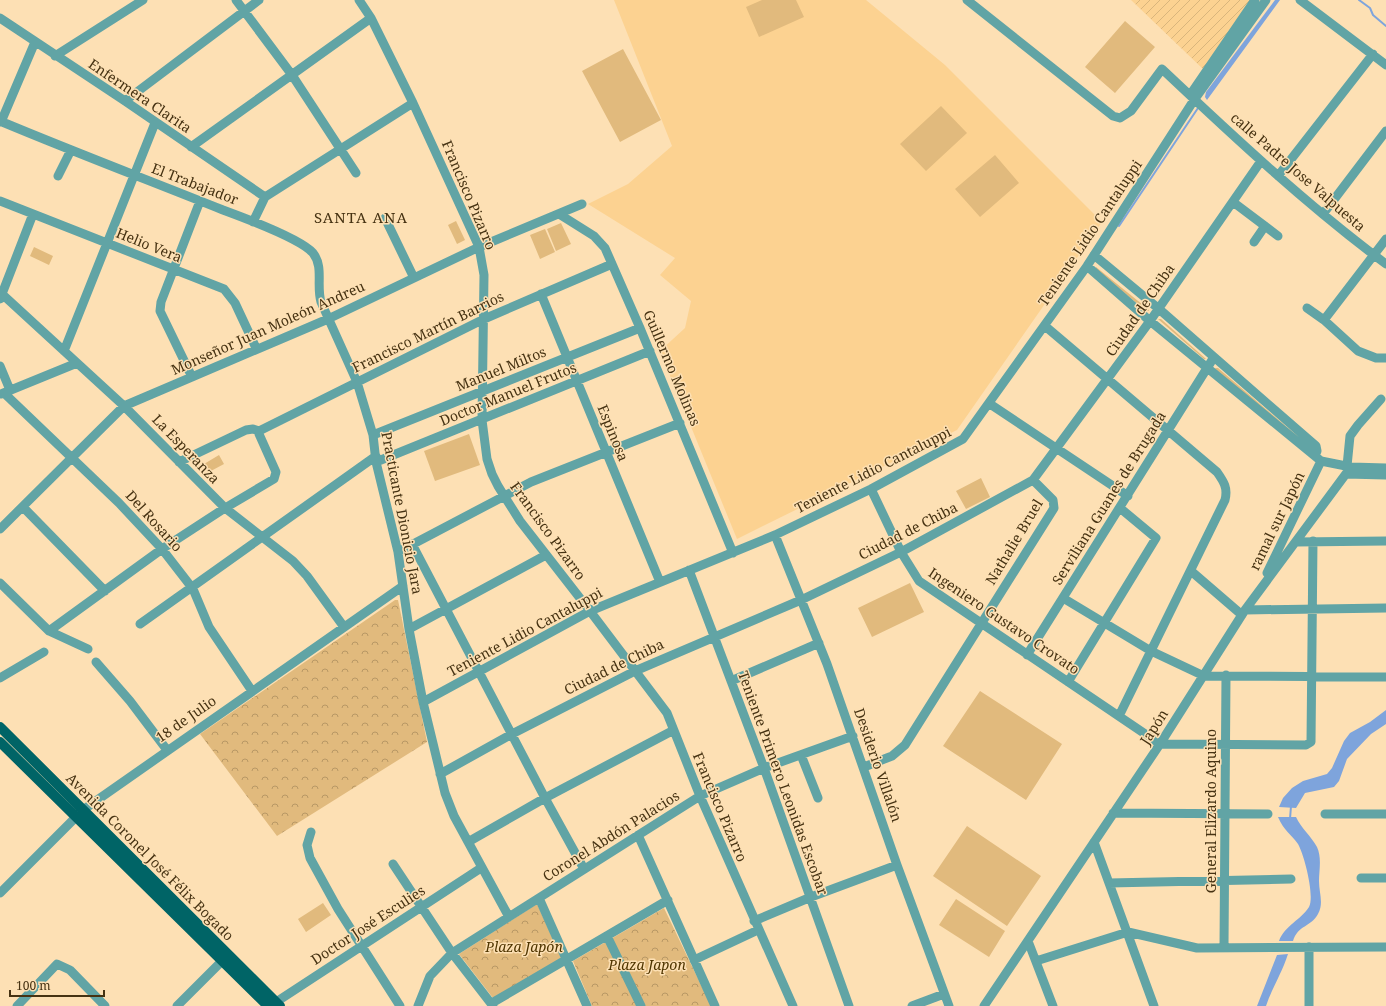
<svg xmlns="http://www.w3.org/2000/svg" width="1386" height="1006" font-family="'Noto Serif',serif">
<style>
.built{fill:#fcd291}
.industrial{fill:url(#industrial-furrows)}
.green{fill:#e1ba7d}
.park{fill:url(#park-crowns)}
.water{fill:#7ea4dc}
.lines{fill:none;stroke-linecap:round;stroke-linejoin:round}
.stream{stroke:#7ea4dc;stroke-width:2}
.minor{stroke:#61a4a5;stroke-width:9}
.major{stroke:#006466;stroke-width:10}
.labels{text-anchor:middle;stroke-width:3;stroke-linejoin:round;paint-order:stroke}
.street-label{font-size:14px;fill:#463212;stroke:#fde0b4}
.park-label{font-size:14px;font-style:italic;fill:#4f3500;stroke:#fde0b4}
.neighbourhood-label{font-size:15px;letter-spacing:1px;fill:#463212;stroke:#fde0b4}
</style>
<defs>
<pattern id="industrial-furrows" width="10" height="10" patternUnits="userSpaceOnUse"><rect width="10" height="10" fill="#fcd291"/><path d="M-1 1l2-2M0 10L10 0M9 11l2-2" fill="none" stroke="#d9b57c"/></pattern>
<pattern id="park-crowns" width="20" height="18" patternUnits="userSpaceOnUse"><rect width="20" height="18" fill="#e1ba7d"/><path d="M2 6a3 3 0 1 1 6 0M12 15a3 3 0 1 1 6 0" fill="none" stroke="#b89865"/></pattern>
</defs>
<rect width="100%" height="100%" fill="#fde0b4"/>
<path class="built" d="M614,0h252l79,65 157,157 -145,208 -220,109 -77,-188 25,-23 6,-27 -31,-26 15,-17 -87,-54 40,-20 44,-38z"/>
<path class="industrial" d="M1131,0h123l-50,70z"/>
<path class="green" d="M762,0h34l8,17 -45,20 -13,-30z
M1125,21l30,26 -40,46 -30,-26z
M623,49l38,71 -41,22 -38,-71z
M941,106l26,27 -41,38 -26,-27z
M995,155l24,28 -39,34 -25,-28z
M456,221l9,19 -8,4 -9,-19z
M561,223l10,21 -15,7 -9,-22z
M545,229l10,23 -15,7 -10,-24z
M34,247l19,9 -4,9 -19,-9z
M1096,267l52,42 1,2h-3l-50,-42z
M1158,319h3l45,40h-2z
M1215,368h3l97,83 -99,-81z
M469,434l11,31 -45,16 -11,-30z
M219,455l5,9 -15,8 -5,-8z
M981,478l9,19 -24,12 -10,-18z
M910,583l14,29 -52,25 -14,-29z
M980,691l82,53 -36,56 -83,-54z
M967,826l74,50 -34,50 -74,-50z
M956,899l49,32 -16,26 -50,-32z
M323,903l8,12 -25,17 -8,-13z"/>
<path class="park" d="M395,600h3l29,142 -150,94 -77,-102z
M537,904l25,55 -69,39 -34,-44z
M664,908l47,98h-119l-19,-45z"/>
<path class="water" d="M1275,0h5l-73,100 -2,-3 1,-5z
M1386,710v14l-15,10 -24,25 -8,22 -5,6 -29,6 -9,15 -17,-1 4,-9 9,-10 11,-7 24,-7 5,-6 12,-27 6,-8 20,-11z
M1278,817h18c5,11 15,19 21,30 5,11 2,23 2,34 0,12 5,22 -1,33 -7,13 -20,11 -25,27h-14c6,-16 22,-21 30,-34 6,-11 -5,-53 -11,-63 -7,-10 -14,-13 -20,-27z
M1288,954c-6,19 -16,34 -22,52h-9l20,-51z"/>
<g class="lines">
<path class="stream" d="M1359,0l11,8 3,7 13,11
M1119,226l79,-118
M1290,819l1,-13"/>
<path class="minor" d="M236,0l56,75 64,98
M359,0l12,18 42,85 66,144 5,28 -2,145 5,39 5,15 6,12 22,35 70,90 77,102 33,83 93,210
M967,0l146,116 7,2 11,-7 31,-42c72,68 145,136 224,195
M1300,0l86,65
M0,18l125,83 140,96
M55,56l88,-56
M1190,95l65,-95
M125,101l134,-101
M0,121c74,31 148,59 223,89 19,7 78,29 90,43 11,14 3,32 8,49l36,80 16,53 3,27 22,90 11,77 14,73 22,91 9,23 55,101
M1,122l34,-80
M191,147l180,-129
M58,176l13,-26
M1278,176l95,-122
M0,201l224,88 11,14 21,45
M1233,202l45,34
M559,214l35,22 11,12 35,80 93,225
M1323,214l63,-83
M385,218l29,60
M253,222l12,-25 148,-94
M1254,242l11,-16
M1094,255l65,54 157,137 1,5 -2,5
M1087,266l63,55 171,140 30,6 35,1
M2,294l122,112 101,102 68,53 14,15 37,51
M541,294l119,288
M0,299l33,-85
M1307,308l17,12 34,31 18,7h10
M1324,320l62,-81
M1045,326l172,146c7,10 11,16 8,28l-106,216
M64,351l91,-228
M0,366l10,24
M192,377l-32,-66 1,-9 39,-101
M4,393l115,110 43,46 31,40 16,38 43,64
M1,394l76,-31
M990,404l138,92
M259,431l225,-112 128,-55
M373,435l267,-107
M179,462l67,-32 7,-1 6,2
M376,462l274,-111
M1347,466l3,-30 8,-11 23,-26
M1346,474l40,1
M871,489l30,63 18,29 241,163
M23,507l82,84
M0,529l124,-123 204,-87 151,-72 103,-43
M775,535l52,129 70,201 52,141
M1296,542l90,-1
M412,544l133,254 39,71
M398,552l133,-70 149,-59
M689,570l75,198 85,238
M1191,571l51,44
M1267,573l54,-112
M0,583l49,48 39,18
M1063,598l88,53 53,25 182,1
M1245,610l141,-2
M140,624l236,-168
M409,629l137,-74
M49,631l113,-82 63,-41 49,-29 2,-7 -17,-38v-3
M1027,655l187,-298
M96,662l34,39 37,49
M0,678l44,-26
M731,681l88,-38
M1068,682l88,-144 -36,-30
M423,702l167,-91 185,-76 96,-46 92,-50 124,-173 107,-166 72,-100
M1160,744l146,1 5,-3 2,-201
M801,755l17,43
M864,767l28,-11 13,-11 149,-237 -1,-8 -20,-20
M440,774l72,-40 123,-63 166,-71 100,-48 132,-72 117,-159 111,-160
M1113,813l155,1
M1325,814h61
M311,832l-4,13 3,13 28,51 62,97
M638,835l77,171
M468,842l77,-44 127,-67
M1094,842l60,164
M393,864l59,89 41,53
M1361,878h25
M1109,883l182,-4
M0,893l83,-83 320,-224
M539,898l48,108
M754,921l57,-24 86,-32
M607,936l34,70
M1028,941l25,65
M1224,947l2,-272
M694,960l64,-30
M1036,961l92,-29 69,16 189,-1
M492,1003l176,-103
M17,1006l40,-42 13,6 35,36
M177,1006l50,-50
M270,1006l211,-138
M418,1006l12,-30 22,-23 248,-157 64,-28 89,-32
M912,1006l32,-12
M984,1006l176,-262 85,-134 106,-143
M1309,1006v-59"/>
<path class="major" d="M0,727l280,279
M0,742l268,264"/>
</g>
<g class="labels">
<g class="street-label">
<text transform="translate(140 96) rotate(34)" y="5">Enfermera Clarita</text>
<text transform="translate(1298 172) rotate(41)" y="5">calle Padre Jose Valpuesta</text>
<text transform="translate(195 184) rotate(21)" y="5">El Trabajador</text>
<text transform="translate(469 195) rotate(67)" y="5">Francisco Pizarro</text>
<text transform="translate(1090 233) rotate(-56)" y="5">Teniente Lidio Cantaluppi</text>
<text transform="translate(149 245) rotate(22)" y="5">Helio Vera</text>
<text transform="translate(1140 310) rotate(-55)" y="5">Ciudad de Chiba</text>
<text transform="translate(268 328) rotate(-24)" y="5">Monseñor Juan Moleón Andreu</text>
<text transform="translate(428 332) rotate(-26)" y="5">Francisco Martín Barrios</text>
<text transform="translate(672 368) rotate(67)" y="5">Guillermo Molinas</text>
<text transform="translate(501 369) rotate(-22)" y="5">Manuel Miltos</text>
<text transform="translate(508 394) rotate(-22)" y="5">Doctor Manuel Frutos</text>
<text transform="translate(613 433) rotate(68)" y="5">Espinosa</text>
<text transform="translate(186 449) rotate(46)" y="5">La Esperanza</text>
<text transform="translate(873 470) rotate(-27)" y="5">Teniente Lidio Cantaluppi</text>
<text transform="translate(1109 498) rotate(-58)" y="5">Serviliana Guanes de Brugada</text>
<text transform="translate(402 513) rotate(79)" y="5">Practicante Dionicio Jara</text>
<text transform="translate(154 521) rotate(48)" y="5">Del Rosario</text>
<text transform="translate(1277 521) rotate(-64)" y="5">ramal sur Japón</text>
<text transform="translate(548 531) rotate(54)" y="5">Francisco Pizarro</text>
<text transform="translate(908 531) rotate(-27)" y="5">Ciudad de Chiba</text>
<text transform="translate(1014 542) rotate(-59)" y="5">Nathalie Bruel</text>
<text transform="translate(1004 621) rotate(34)" y="5">Ingeniero Gustavo Crovato</text>
<text transform="translate(525 632) rotate(-28)" y="5">Teniente Lidio Cantaluppi</text>
<text transform="translate(614 667) rotate(-26)" y="5">Ciudad de Chiba</text>
<text transform="translate(186 719) rotate(-35)" y="5">18 de Julio</text>
<text transform="translate(1154 727) rotate(-57)" y="5">Japón</text>
<text transform="translate(878 765) rotate(71)" y="5">Desiderio Villalón</text>
<text transform="translate(783 783) rotate(70)" y="5">Teniente Primero Leonidas Escobar</text>
<text transform="translate(720 807) rotate(67)" y="5">Francisco Pizarro</text>
<text transform="translate(1211 811) rotate(-90)" y="5">General Elizardo Aquino</text>
<text transform="translate(611 836) rotate(-32)" y="5">Coronel Abdón Palacios</text>
<text transform="translate(150 857) rotate(45)" y="5">Avenida Coronel José Félix Bogado</text>
<text transform="translate(368 925) rotate(-33)" y="5">Doctor José Esculies</text>
</g>
<g class="park-label">
<text x="524" y="952">Plaza Japón</text>
<text x="647" y="970">Plaza Japon</text>
</g>
<g class="neighbourhood-label">
<text x="361" y="223">SANTA ANA</text>
</g>
</g>
<path d="M10 990v6h94v-6" fill="none" stroke="#463212" stroke-width="2"/>
<text x="16" y="990" font-size="12" fill="#463212" stroke="#fde0b4" stroke-width="3" paint-order="stroke">100 m</text>
</svg>
